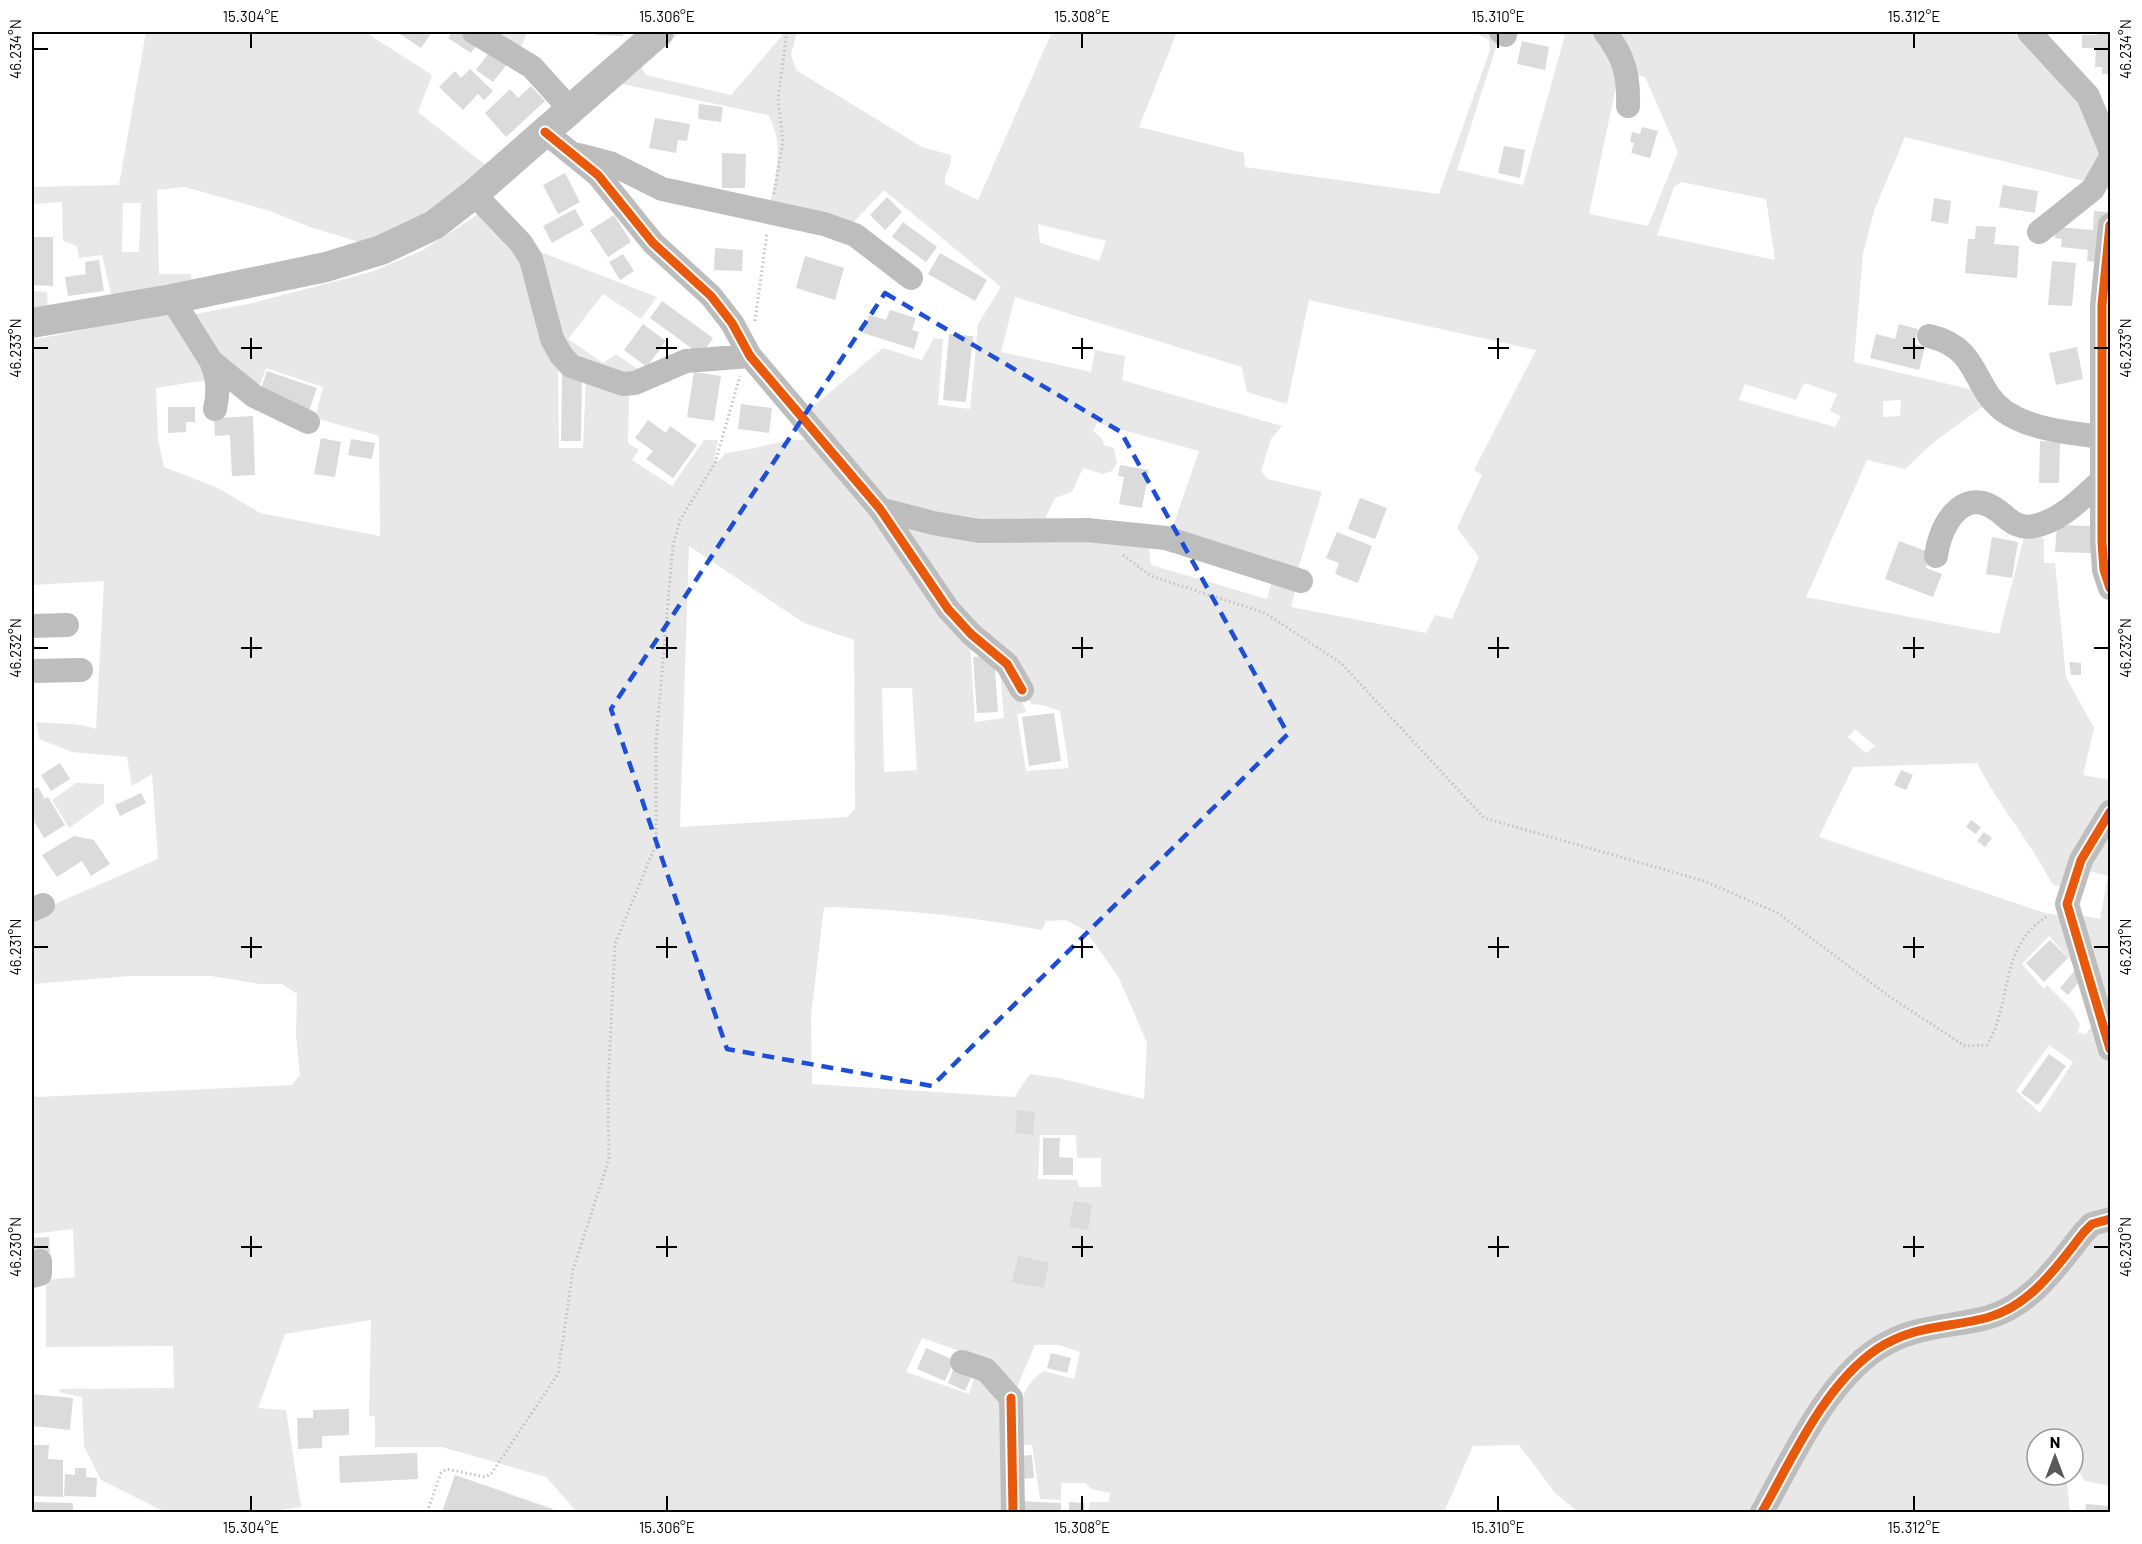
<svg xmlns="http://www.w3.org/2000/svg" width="2142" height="1544" font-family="Barlow,sans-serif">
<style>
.green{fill:#e8e8e8;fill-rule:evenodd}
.building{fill:#dbdbdb}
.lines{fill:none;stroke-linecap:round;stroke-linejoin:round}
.path{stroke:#c2c2c2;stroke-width:3;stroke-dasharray:1.5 3;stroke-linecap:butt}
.minor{stroke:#bdbdbd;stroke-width:24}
.major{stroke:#bdbdbd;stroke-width:30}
.cycleway-casing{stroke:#fff;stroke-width:13}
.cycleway{stroke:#e8590c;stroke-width:9}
.marked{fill:none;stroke:#1d4ed8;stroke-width:4.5;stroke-dasharray:12 8;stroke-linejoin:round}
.ticks{fill:none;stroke:#000;stroke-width:2}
.neatline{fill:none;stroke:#000;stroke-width:2}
.ticks-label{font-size:15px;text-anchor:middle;fill:#000}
</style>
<rect width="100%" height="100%" fill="#fff"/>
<path class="green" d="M146,32h219l67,43 -14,37 70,55 -42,34 -50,28 -37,13 -49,-15 -40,-16 -85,-24 -28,3 2,84h32l1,11 -79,17 -11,-47 -23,3 -2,-12 -14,-5 -1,-39 -30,2v-17l87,-2zM123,203h18l-2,49h-17z
M487,32h40l-7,18z
M672,32h9l-37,32 -2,5 4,6 85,20 50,-58 1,-5h15l-6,23 5,15 126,77 29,8c2,10 -7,18 -6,29l33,16 74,-168h125l-38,95 105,26 1,14 194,27 51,-144 -1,-10 -15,-8h18l5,12 -40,126 66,15 42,-150 -12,-3h48l20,31 -32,151 59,12 30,-74 -33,-75 -9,-2 -25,-43h402c12,17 36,24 51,40 14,14 31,60 40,80l-12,31 -187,-46 -30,71 -12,45 -9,109 128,30 7,10 -55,40 -29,27 -38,-9 -61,137 193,37 26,-101 9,-2 10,8v24h11l11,114 28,51 -11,47 27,5v20l-47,87 -10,-2c-23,-43 -54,-79 -76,-122l-124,4 -34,70 226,76 18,3 10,47 -24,-27 -27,28 22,25 3,-4 24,24 9,15 -2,9 8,1 4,-6h5l8,13 7,22v152l-91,81 -125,37 -141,179h-175l-22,-18 -37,-49 -46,1 -29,66h-356l2,-10h19l1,-9 -19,-4 -5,-6h-25v17l-21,-1 -8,-54h-18c2,-26 6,-61 30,-74l30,8 6,-27 -21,-7h-24l-18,42 -28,-26 -67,-23 -16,34 63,22 7,-22 28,26 2,114h-429l-31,-35 -104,-30h-67v-30l-6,-2 2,-95 -86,14 -27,74 28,2 15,97 -35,5h-101l-64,-32 -17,-34 -2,-49 -23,-5 1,-3 114,-1 -1,-42 -127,1v-67l29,-3 -2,-48 -41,5v-139l5,2 255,-12 8,-10 -4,-39 1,-42 -15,-10h-21l-50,-8h-81l-98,8v-70l126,-55 -6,-85 -20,12 -5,-29 -55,-5 -33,-13 -3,-17c19,2 43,0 60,7l8,-148 -72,4v-245l141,-28 40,67 -57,9 2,51 6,28 54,21 42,25 120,23 -1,-100 -64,-18 8,-31 -57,-19 -9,25 -11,-7 -60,-70 66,-13 119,-31 52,-22 60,-39 36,36 44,119 -5,8 1,74h24l3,-72 40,14 3,6 -1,47 11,7 -7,10 40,26 32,-46h14l-4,20 5,1 6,-8c30,-3 61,-16 91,-13l154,200 5,82 29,-4 -5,-58 18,29 9,23 -9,2 9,57 43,-3 -9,-57 -18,-6 -11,-1 -11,-25 -45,-48 -75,-102 6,-7 242,18 3,25 116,34 6,-21 24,5 -6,24 135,26 9,-18 17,4 27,-62 -22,-29 25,-53 -8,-5 62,-120 -227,-50 -22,104 -40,-12 -5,-25 -227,-70 -14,55 90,20 4,-22 30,6 -3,24 160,46 -11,13 -10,32 7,8 54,13 -25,80 -127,-37 29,-84 -102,-28 -4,8 9,7 2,7 10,3 3,15 -5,8 -9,3 -20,-6 -11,24 -17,6 -14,29 -26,1 -128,-25 -83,-89 79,-66 39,12 12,-22 9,1 -5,66 32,4 8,-85 23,-37 -117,-97 -34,36 -81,-18c6,-31 17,-63 -1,-93l-155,-33zM1681,182l85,17 9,61 -118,-25 17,-48zM1038,224l68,17 -7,20 -59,-18zM1804,383l33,11 -7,17 11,5 -6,11 -96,-27 6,-16 51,16zM1901,400l-1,16 -17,1v-16zM689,546l115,77 50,17 1,169 -8,8 -167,10zM882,688h30l5,82 -33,2zM1855,729l20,17 -9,7 -18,-16zM824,907c75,2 143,9 218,23l4,-9 20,-1 20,11 33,47 28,65 -3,56 -85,-21 -29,-4 -16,23 -202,-13 -1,-68zM2049,1045l24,17 -33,51 -24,-22zM1040,1135h36l1,23h24v29h-22l-2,-7 -39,-1z
M538,251l119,46 -16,22 -38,-25 -35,45 35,24 13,-9 26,18 -6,6 -67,-23z
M32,291l15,1 1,20 -16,2z
M76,783l28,1v19l-35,25 -17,-28z
M2110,820v215l-35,-121 25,5 8,-43 -26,-7z
M2110,1222v264l-25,-5 -8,-12h-4v-30h-36v36h29l4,37h-300l51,-84 50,-69 25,-16 92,-20z"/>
<path class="building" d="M397,32h35l-11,16z
M452,32h11l15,10 -7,11 -23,-15z
M596,32h27v4l-27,-1z
M2097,32h13v42h-8v-7h-7l1,-19h-14v-13h15z
M1522,41l27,6 -4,23 -28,-6z
M491,50l17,13 -15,19 -17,-12z
M470,69l23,22 -9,9 -6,-6 -15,16 -24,-23 16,-16 6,7z
M531,86l14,15 -39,36 -21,-24 25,-24 8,9z
M699,104l24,3 -2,15 -23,-3z
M655,118l35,6 -3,17 -9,-1 -2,13 -27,-5z
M1642,127l16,4 -8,27 -19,-5 3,-10 -4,-1 2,-10 8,2z
M1504,146l21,4 -5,28 -22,-5z
M722,153l24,1 -1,34h-23z
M565,173l15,29 -22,12 -15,-29z
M2003,185l35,6 -3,22 -36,-6z
M887,197l15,15 -17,18 -15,-15z
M1934,198l17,3 -3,23 -17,-3z
M575,209l9,16 -32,18 -9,-17z
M2094,211l14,1 -5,51 -16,-2 1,-11 -27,-3 1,-8 -7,-1 1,-11 37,3z
M614,215l17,27 -23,15 -18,-27z
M903,222l34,25 -11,15 -34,-25z
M1976,226l20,1 -2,17 25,2 -2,32 -52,-5 3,-34h7z
M32,237h21v49l-21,-1z
M715,248l28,2 -1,21 -28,-1z
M940,253l47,27 -12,21 -47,-27z
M623,254l11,17 -14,9 -11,-18z
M805,256l39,12 -9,32 -39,-12z
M99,260l5,31 -36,5 -3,-19 21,-3 -1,-12z
M2052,261l24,2 -4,43 -24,-1z
M662,301l51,37 -12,17 -51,-37z
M890,310l26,8 -4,12 7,2 -5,17 -51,-16 6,-18 17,5z
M643,324l23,17 -19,26 -23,-17z
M1899,324l19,5 -4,15 11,3 -6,23 -49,-12 6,-24 19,5z
M949,334l24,2 -7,66 -23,-2z
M2077,347l6,32 -27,6 -7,-32z
M267,371l50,17 -8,23 -50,-17z
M694,372l27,4 -7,45 -27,-4z
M562,374h20l-1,67h-20z
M741,404l31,4 -3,25 -31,-4z
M168,407h27v15h-9v10l-18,1z
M253,416l2,59 -23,1 -2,-41 -15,1 -1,-18z
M648,420l18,13 4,-7 27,19 -24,33 -27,-19 7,-8 -18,-13z
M321,438l20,4 -6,35 -21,-3z
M351,439l24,4 -3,16 -24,-4z
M2040,441l20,1 -1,41h-20z
M1120,465l29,5 -7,38 -23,-4 5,-27 -6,-1z
M1360,498l27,10 -12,31 -27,-10z
M2057,525l35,1 -1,27 -36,-1z
M1337,532l35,14 -14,37 -23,-9 4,-11 -13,-5z
M1992,537l26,5 -6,36 -26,-4z
M1899,541l32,12 -5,15 16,6 -9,23 -48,-18z
M994,655l4,57 -21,1 -4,-56z
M2069,662l12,1v12h-10z
M1054,713l7,48 -32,5 -7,-49z
M60,763l10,16 -19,12 -10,-16z
M1901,770l12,5 -7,15 -12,-5z
M38,787l7,12 3,-2 17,28 -21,13 -12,-20 2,-11 -2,-17z
M141,793l5,10 -26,13 -5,-11z
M1971,820l10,7 -5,7 -10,-7z
M1984,832l8,6 -7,9 -8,-6z
M74,836l20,4 16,24 -19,12 -9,-15 -25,16 -15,-22z
M2050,940l18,18 -24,24 -18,-19z
M2075,970l9,6 -16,19 -8,-7z
M2049,1054l17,12 -28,39 -17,-12z
M1017,1110l18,2 -2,23 -18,-2z
M1043,1138h17l-1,19 14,1v17h-30z
M1074,1201l18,3 -4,26 -19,-3z
M49,1237l1,15 -18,2v-16z
M1018,1256l31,6 -5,26 -32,-6z
M926,1348l28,12 -9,21 -28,-12z
M1051,1353l20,5 -4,15 -20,-5z
M953,1370l18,8 -6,13 -17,-8z
M32,1394l41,4 -3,32 -38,-4z
M349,1409v26l-27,1v12l-24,1 -1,-31h16v-8z
M32,1445h17l-1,14 15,1v37l-31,-1z
M417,1453l1,26 -78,4 -1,-27z
M1032,1455l2,23 -13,1 -2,-23z
M75,1468h11v9l11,1 -1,19 -32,-1 1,-22 10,1z
M455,1475l98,34 -1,3h-110z
M1019,1501l42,2v9h-42z
M32,1502l41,1v9h-41z
M1069,1502l16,1 -1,9h-15z
M2086,1504l24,2v6h-25z"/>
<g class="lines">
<path class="path" d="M774,194l9,-53 -5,-42 9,-67
M755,321l12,-88
M1123,555l28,21 114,37 76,50 143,155 220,63 74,32 112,84 75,49 22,-1c26,-42 10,-98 62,-130
M427,1512l14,-39 6,-4 38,8 6,-3 67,-100 15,-104 36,-111 -1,-72 7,-143 41,-100v-103l17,-196 7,-25 35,-57 25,-87"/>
<path class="minor" d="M474,32l58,35 38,42
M1501,32l4,3
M1605,32c19,24 24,43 23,74
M2029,32l59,64 22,53
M545,132l53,43 55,68 58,53 21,27 18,33 130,153 68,100 23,25 36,30 15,26
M579,155l31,8 52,26 162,35 31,11 56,43
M474,194l47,49 10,16 21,80 9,16 10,11 52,18 12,-1 51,-22 64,-5
M2110,225l-8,80v237l2,28 6,18
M2039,232l54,-43 17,-30
M172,299l39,62 43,35 54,26
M1929,336c52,12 42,51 75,75 30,21 72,21 106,28
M211,361c7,17 8,30 4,48
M880,509l53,14 46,8 108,-1 79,8 135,43
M1936,556c3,-27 24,-69 58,-48 14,9 21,22 40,18 27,-5 49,-29 68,-46
M32,626l35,-1
M32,671l49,-1
M2110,812l-29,48 -14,44 43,145
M32,910l11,-5
M32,1276l8,-2v-13
M962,1362l24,8 25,28 2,114
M1762,1512c30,-53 63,-128 115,-163 37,-24 69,-21 109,-31 45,-12 71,-52 98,-86l8,-8 18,-5"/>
<path class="major" d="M32,323l140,-24 154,-32 55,-17 53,-25 40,-31 185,-162"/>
<g class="cycleway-casing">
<path id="cycleway" d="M545,132l53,43 55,68 58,53 21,27 18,33 130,153 68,100 23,25 36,30 15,26
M2110,225l-8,80v237l2,28 6,18
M2110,812l-29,48 -14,44 43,145
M1011,1398l2,114
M1762,1512c30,-53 63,-128 115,-163 37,-24 69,-21 109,-31 45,-12 71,-52 98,-86l8,-8 18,-5"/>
</g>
<use href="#cycleway" class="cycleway"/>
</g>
<path class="marked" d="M885,293l236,139 167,302 -356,352 -205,-37 -116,-340z"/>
<path class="ticks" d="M251,33v15M667,33v15M1082,33v15M1498,33v15M1914,33v15M33,49h15M2094,49h15M251,338v21M667,338v21M1082,338v21M1498,338v21M1914,338v21M33,348h15M241,348h21M656,348h21M1072,348h21M1488,348h21M1903,348h21M2094,348h15M251,637v21M667,637v21M1082,637v21M1498,637v21M1914,637v21M33,648h15M241,648h21M656,648h21M1072,648h21M1488,648h21M1903,648h21M2094,648h15M251,937v21M667,937v21M1082,937v21M1498,937v21M1914,937v21M33,947h15M241,947h21M656,947h21M1072,947h21M1488,947h21M1903,947h21M2094,947h15M251,1236v21M667,1236v21M1082,1236v21M1498,1236v21M1914,1236v21M33,1247h15M241,1247h21M656,1247h21M1072,1247h21M1488,1247h21M1903,1247h21M2094,1247h15M251,1496v15M667,1496v15M1082,1496v15M1498,1496v15M1914,1496v15"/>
<rect width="2142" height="1544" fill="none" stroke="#ffffff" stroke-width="66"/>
<g transform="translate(2055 1457)"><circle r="28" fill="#ffffff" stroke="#999999" stroke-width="1.5"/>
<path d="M0-4.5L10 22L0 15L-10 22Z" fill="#595959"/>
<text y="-9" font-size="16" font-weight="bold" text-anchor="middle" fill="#000000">N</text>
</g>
<rect x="33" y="33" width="2076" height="1478" class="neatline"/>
<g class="ticks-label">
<text x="251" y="22">15.304°E</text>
<text x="667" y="22">15.306°E</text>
<text x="1082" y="22">15.308°E</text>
<text x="1498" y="22">15.310°E</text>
<text x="1914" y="22">15.312°E</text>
<text transform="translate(16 49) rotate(-90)" y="5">46.234°N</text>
<text transform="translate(2126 49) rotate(-90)" y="5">46.234°N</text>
<text transform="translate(16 348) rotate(-90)" y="5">46.233°N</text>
<text transform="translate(2126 348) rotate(-90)" y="5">46.233°N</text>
<text transform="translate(16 648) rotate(-90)" y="5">46.232°N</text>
<text transform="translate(2126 648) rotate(-90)" y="5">46.232°N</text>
<text transform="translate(16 947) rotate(-90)" y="5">46.231°N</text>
<text transform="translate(2126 947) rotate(-90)" y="5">46.231°N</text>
<text transform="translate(16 1247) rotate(-90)" y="5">46.230°N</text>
<text transform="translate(2126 1247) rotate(-90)" y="5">46.230°N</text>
<text x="251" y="1533">15.304°E</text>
<text x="667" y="1533">15.306°E</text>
<text x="1082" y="1533">15.308°E</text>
<text x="1498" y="1533">15.310°E</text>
<text x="1914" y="1533">15.312°E</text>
</g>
</svg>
